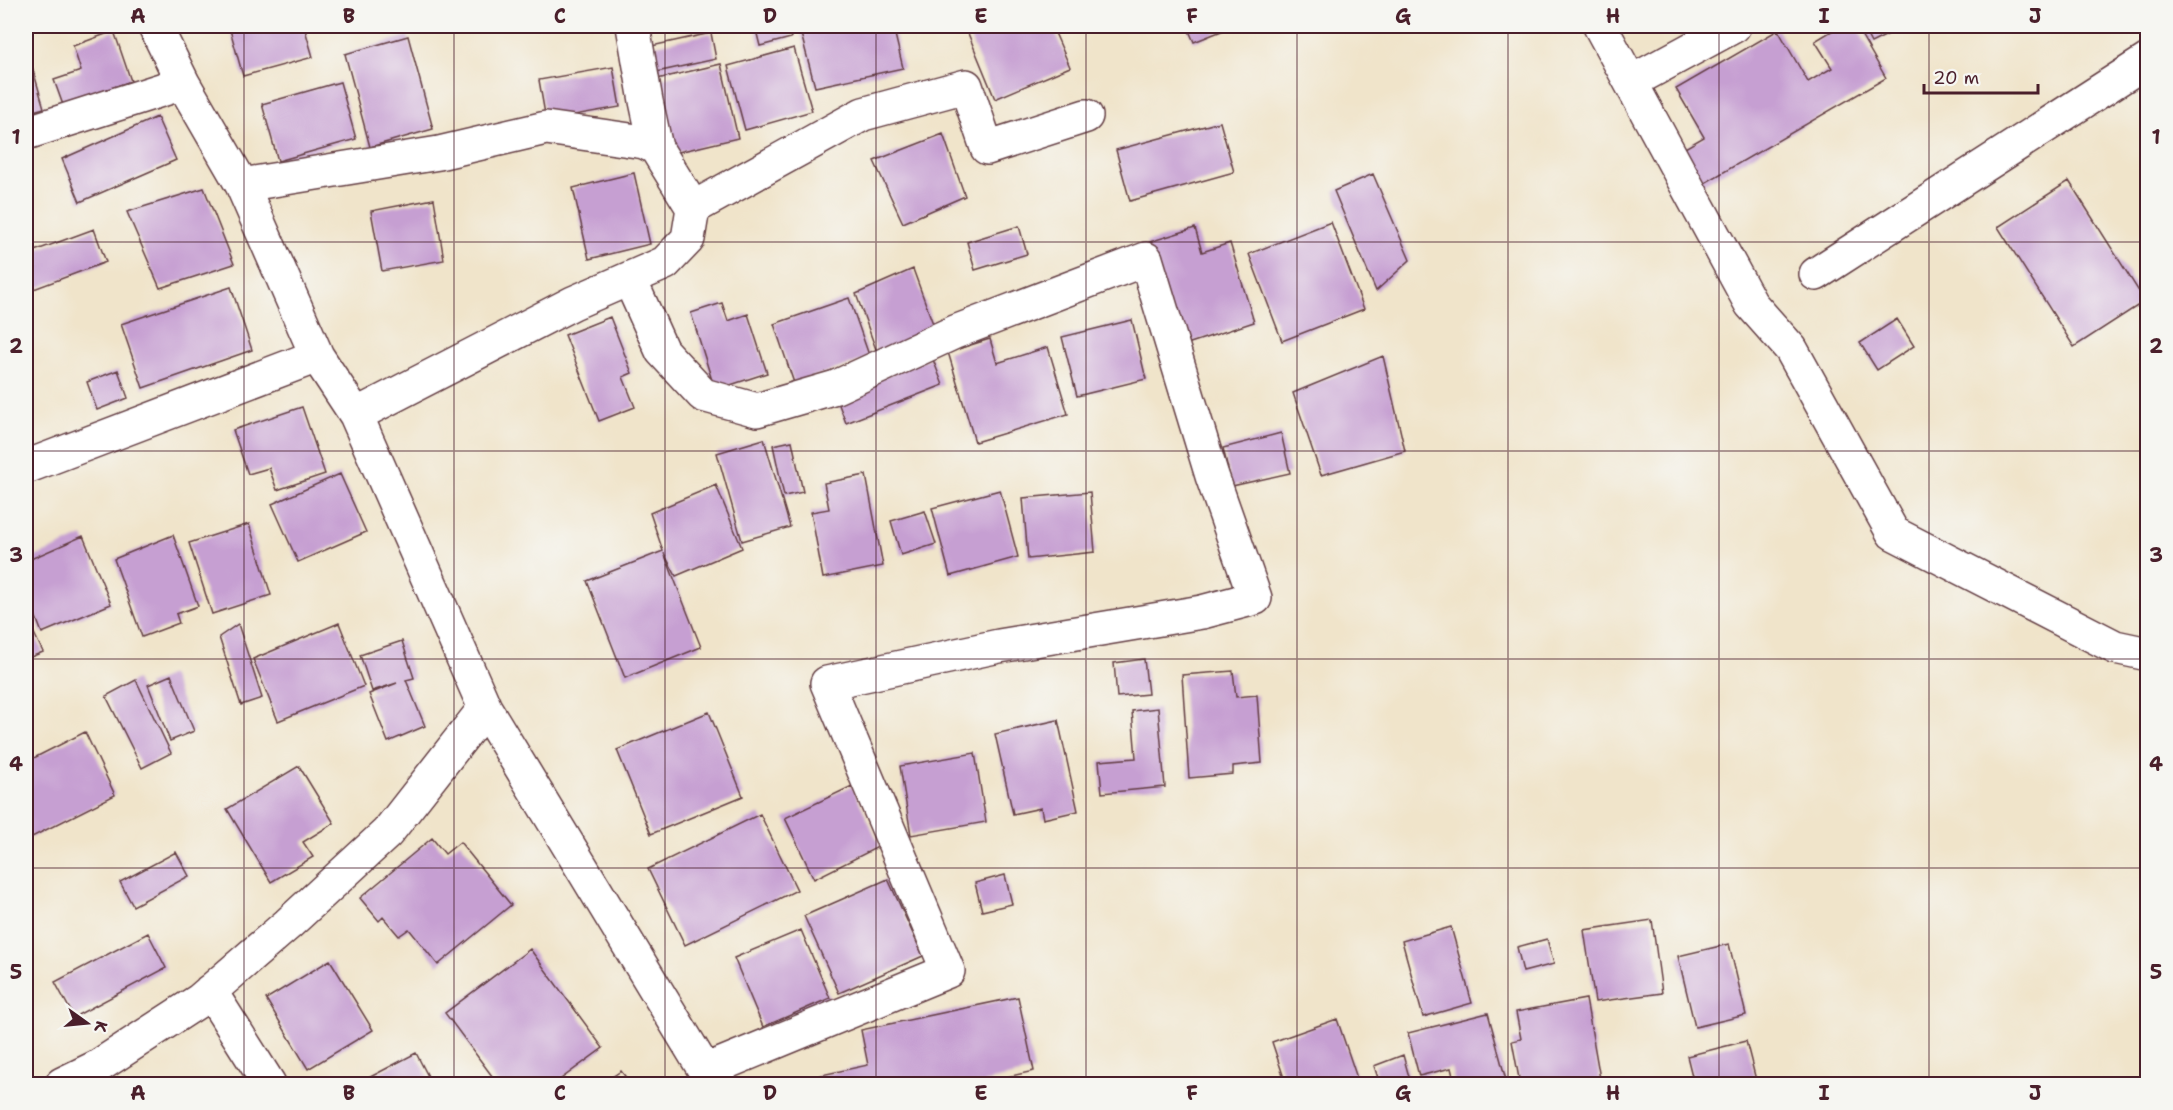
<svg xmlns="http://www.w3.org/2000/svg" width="2173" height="1110" font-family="'Shantell Sans',sans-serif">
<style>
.building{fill:#c69fd2}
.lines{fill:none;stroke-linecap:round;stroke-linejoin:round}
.minor-casing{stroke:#633d43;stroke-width:36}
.minor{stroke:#fff;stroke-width:33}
.grid{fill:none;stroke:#4a1f2b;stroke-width:1.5;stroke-opacity:0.55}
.neatline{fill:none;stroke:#4a1f2b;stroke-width:2}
.grid-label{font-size:20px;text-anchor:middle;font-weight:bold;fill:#4a1f2b}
</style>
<rect width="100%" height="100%" fill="#f6f6f2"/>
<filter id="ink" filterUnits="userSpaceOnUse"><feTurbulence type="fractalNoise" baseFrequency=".0167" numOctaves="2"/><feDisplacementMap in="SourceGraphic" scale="12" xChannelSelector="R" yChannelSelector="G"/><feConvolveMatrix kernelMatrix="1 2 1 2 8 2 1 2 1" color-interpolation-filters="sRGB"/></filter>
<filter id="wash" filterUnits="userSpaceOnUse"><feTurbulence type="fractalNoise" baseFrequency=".008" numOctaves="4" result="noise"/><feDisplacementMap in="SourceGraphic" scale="24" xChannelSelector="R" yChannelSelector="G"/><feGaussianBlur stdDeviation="1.35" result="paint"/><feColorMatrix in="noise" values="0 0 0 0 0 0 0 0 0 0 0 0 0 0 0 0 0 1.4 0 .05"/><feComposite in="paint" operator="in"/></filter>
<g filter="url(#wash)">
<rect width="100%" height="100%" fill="#f0e4ca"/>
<g id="blocks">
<path class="building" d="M229,26h75l9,31 -70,19z
M755,26h33l3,12 -31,8z
M799,26h94l10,42 -88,19z
M965,26h87l18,41 -75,32z
M1187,26h47l-40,16z
M1840,26h16l30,52 -188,109 -20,-35 26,-15 -28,-48 102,-59 30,52 24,-14 -17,-27z
M1862,26h43l-34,17z
M114,31l17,50 -68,24 -9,-25 27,-9 -8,-25z
M711,33l5,26 -64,14 -5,-26z
M408,36l25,93 -63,18 -25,-93z
M26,46l18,62 -18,5z
M794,48l18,63 -67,19 -17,-64z
M721,64l17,74 -64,15 -17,-74z
M613,67l7,40 -74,13 -7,-40z
M340,82l16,57 -78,22 -16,-57z
M157,117l19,43 -96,42 -18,-43z
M1220,122l14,50 -104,29 -14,-51z
M943,134l22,62 -62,27 -29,-62z
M634,173l16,71 -61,15 -16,-71z
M1373,174l37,86 -34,31 -42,-100z
M2069,181l76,120 -71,46 -76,-120z
M204,188l30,76 -74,24 -33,-76z
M434,199l10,61 -62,11 -11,-60z
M1331,222l33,87 -82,32 -33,-87z
M1019,226l8,28 -52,16 -8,-28z
M1195,228l7,24 28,-9 24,79 -76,25 -32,-104z
M94,229l12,33 -80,30v-38z
M913,269l23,63 -58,23 -22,-61z
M231,287l21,63 -109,38 -22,-64z
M849,298l21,60 -76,25 -20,-59z
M722,303l6,18 20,-7 19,59 -52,17 -24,-77z
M610,317l22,56 -9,4 12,30 -36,14 -34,-86z
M1897,319l17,27 -37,24 -17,-27z
M1132,320l14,59 -69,17 -15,-59z
M990,339l7,24 51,-16 20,67 -93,28 -27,-90z
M1383,356l22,95 -84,24 -28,-82z
M932,357l11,28 -97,38 -10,-26z
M118,370l10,28 -31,12 -10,-28z
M302,407l23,67 -48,16 -8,-22 -21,6 -15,-44z
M1281,433l9,40 -58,13 -9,-38z
M764,439l26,88 -48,14 -25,-88z
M792,441l11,51 -19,4 -11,-51z
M340,474l26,58 -68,30 -26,-58z
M866,475l17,91 -60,12 -12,-66 18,-3 -5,-26z
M716,485l26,63 -66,28 -12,-23 37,94 -76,31 -38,-97 76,-30 -13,-38z
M1000,490l18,67 -68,19 -18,-68z
M1090,492l5,60 -67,7 -5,-61z
M925,511l11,33 -35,11 -10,-34z
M249,524l22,71 -59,19 -23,-71z
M173,535l25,71 -22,8 3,9 -37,14 -28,-78z
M83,536l28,68 -69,29 -16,-42v-30z
M339,623l25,63 -86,35 -25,-62z
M238,624l24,74 -21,7 -22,-68z
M30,625l13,27 -17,7v-32z
M402,641l12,37 -8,2 19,46 -37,16 -19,-48 28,-11 -25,8 -12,-36z
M1144,659l4,35 -31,3 -3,-34z
M1233,671l3,26 21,-2 5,68 -29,3v8l-44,4 -7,-103z
M171,675l23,56 -24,10 -22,-56z
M136,680l35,73 -29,15 -36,-72z
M1158,708l7,79 -63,6 -3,-32 37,-3 -4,-47z
M709,712l34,84 -92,38 -34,-84z
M1058,720l20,91 -35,8 -2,-11 -28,6 -18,-80z
M85,732l30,63 -83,42 -6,-13v-62z
M975,753l11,69 -75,13 -11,-69z
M299,766l35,57 -31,19 10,15 -42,25 -44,-73z
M852,786l28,60 -66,33 -29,-61z
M760,814l37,76 -112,55 -37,-76z
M432,838l13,16 15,-12 51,63 -73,60 -29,-36 -10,7 -16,-19 -4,4 -19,-23z
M176,852l13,24 -56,30 -13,-24z
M1005,875l7,29 -30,7 -7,-28z
M888,879l35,77 -84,37 -35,-77z
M1652,920l10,73 -67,9 -11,-72z
M1451,927l21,76 -49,14 -21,-76z
M801,930l29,68 -67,29 -29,-69z
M148,933l18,35 -92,49 -19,-35z
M1547,939l7,25 -31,8 -6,-25z
M1729,944l17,71 -51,12 -17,-71z
M530,949l73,99 -49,36h-56l-53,-71z
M330,960l43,70 -65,39 -42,-70z
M1018,997l16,74 -50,11 1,2h-167l-1,-8 51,-11 -7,-35z
M1586,999l15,85h-81l-8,-43 9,-2 -5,-27z
M1488,1013l19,71h-52l-4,-16 -32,8 -11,-43z
M1337,1019l22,65h-73l-14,-42z
M1746,1041l11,43h-63l-7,-28z
M416,1053l16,31h-75z
M1403,1055l8,29h-31l-6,-18z
M621,1071l10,13h-29z
M803,1077l1,7h-30z"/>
</g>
</g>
<g filter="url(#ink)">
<use href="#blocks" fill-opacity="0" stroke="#633d43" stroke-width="1.5"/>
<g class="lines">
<g class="minor-casing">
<path id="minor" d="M1600,26l151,278 40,45 102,184 222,114 33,7
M1631,82l103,-56
M26,133l157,-50
M242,185l197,-32 107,-25 98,14 12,6
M693,208l170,-94 103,-28 21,62 99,-32
M1816,274l332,-214
M630,280l32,71 41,44 54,15 79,-23 119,-55 191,-73 66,217 43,122 -53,14 -203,34 -172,37 121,288 -243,100
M356,415l217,-112 92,-40 23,-24 5,-31 -37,-60 -10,-47 -13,-75
M26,467l291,-111
M485,708l228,376
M210,991l59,93
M62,1084l35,-17 103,-67 88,-76 99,-91 98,-125 -129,-293 -39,-59 -75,-171 -59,-102 -28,-57"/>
</g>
<use href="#minor" class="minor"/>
</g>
</g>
<path class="grid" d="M244,26v1058M454,26v1058M665,26v1058M876,26v1058M1086,26v1058M1297,26v1058M1508,26v1058M1719,26v1058M1929,26v1058M26,242h2122M26,451h2122M26,659h2122M26,868h2122"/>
<rect width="2173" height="1110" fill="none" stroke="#f6f6f2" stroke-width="66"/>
<g transform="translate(87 1023) rotate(105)" stroke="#f6f6f2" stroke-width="4.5" paint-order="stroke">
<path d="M0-4.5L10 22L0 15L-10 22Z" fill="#4a1f2b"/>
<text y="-9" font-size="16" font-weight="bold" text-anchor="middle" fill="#4a1f2b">K</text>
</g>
<path d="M1924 84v9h114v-9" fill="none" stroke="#4a1f2b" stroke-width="3"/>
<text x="1933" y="84" font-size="18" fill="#4a1f2b" stroke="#f6f6f2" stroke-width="4.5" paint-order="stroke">20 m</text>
<rect x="33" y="33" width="2107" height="1044" class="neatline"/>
<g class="grid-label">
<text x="138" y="23">A</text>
<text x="349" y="23">B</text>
<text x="560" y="23">C</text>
<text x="770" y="23">D</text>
<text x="981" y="23">E</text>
<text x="1192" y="23">F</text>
<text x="1403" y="23">G</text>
<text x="1613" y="23">H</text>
<text x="1824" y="23">I</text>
<text x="2035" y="23">J</text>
<text x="16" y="144">1</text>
<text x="2156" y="144">1</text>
<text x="16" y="353">2</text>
<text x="2156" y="353">2</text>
<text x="16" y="562">3</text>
<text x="2156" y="562">3</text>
<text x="16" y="771">4</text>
<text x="2156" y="771">4</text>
<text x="16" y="979">5</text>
<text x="2156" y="979">5</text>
<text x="138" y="1100">A</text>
<text x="349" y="1100">B</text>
<text x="560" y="1100">C</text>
<text x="770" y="1100">D</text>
<text x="981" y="1100">E</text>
<text x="1192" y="1100">F</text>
<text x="1403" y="1100">G</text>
<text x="1613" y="1100">H</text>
<text x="1824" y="1100">I</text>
<text x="2035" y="1100">J</text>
</g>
</svg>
